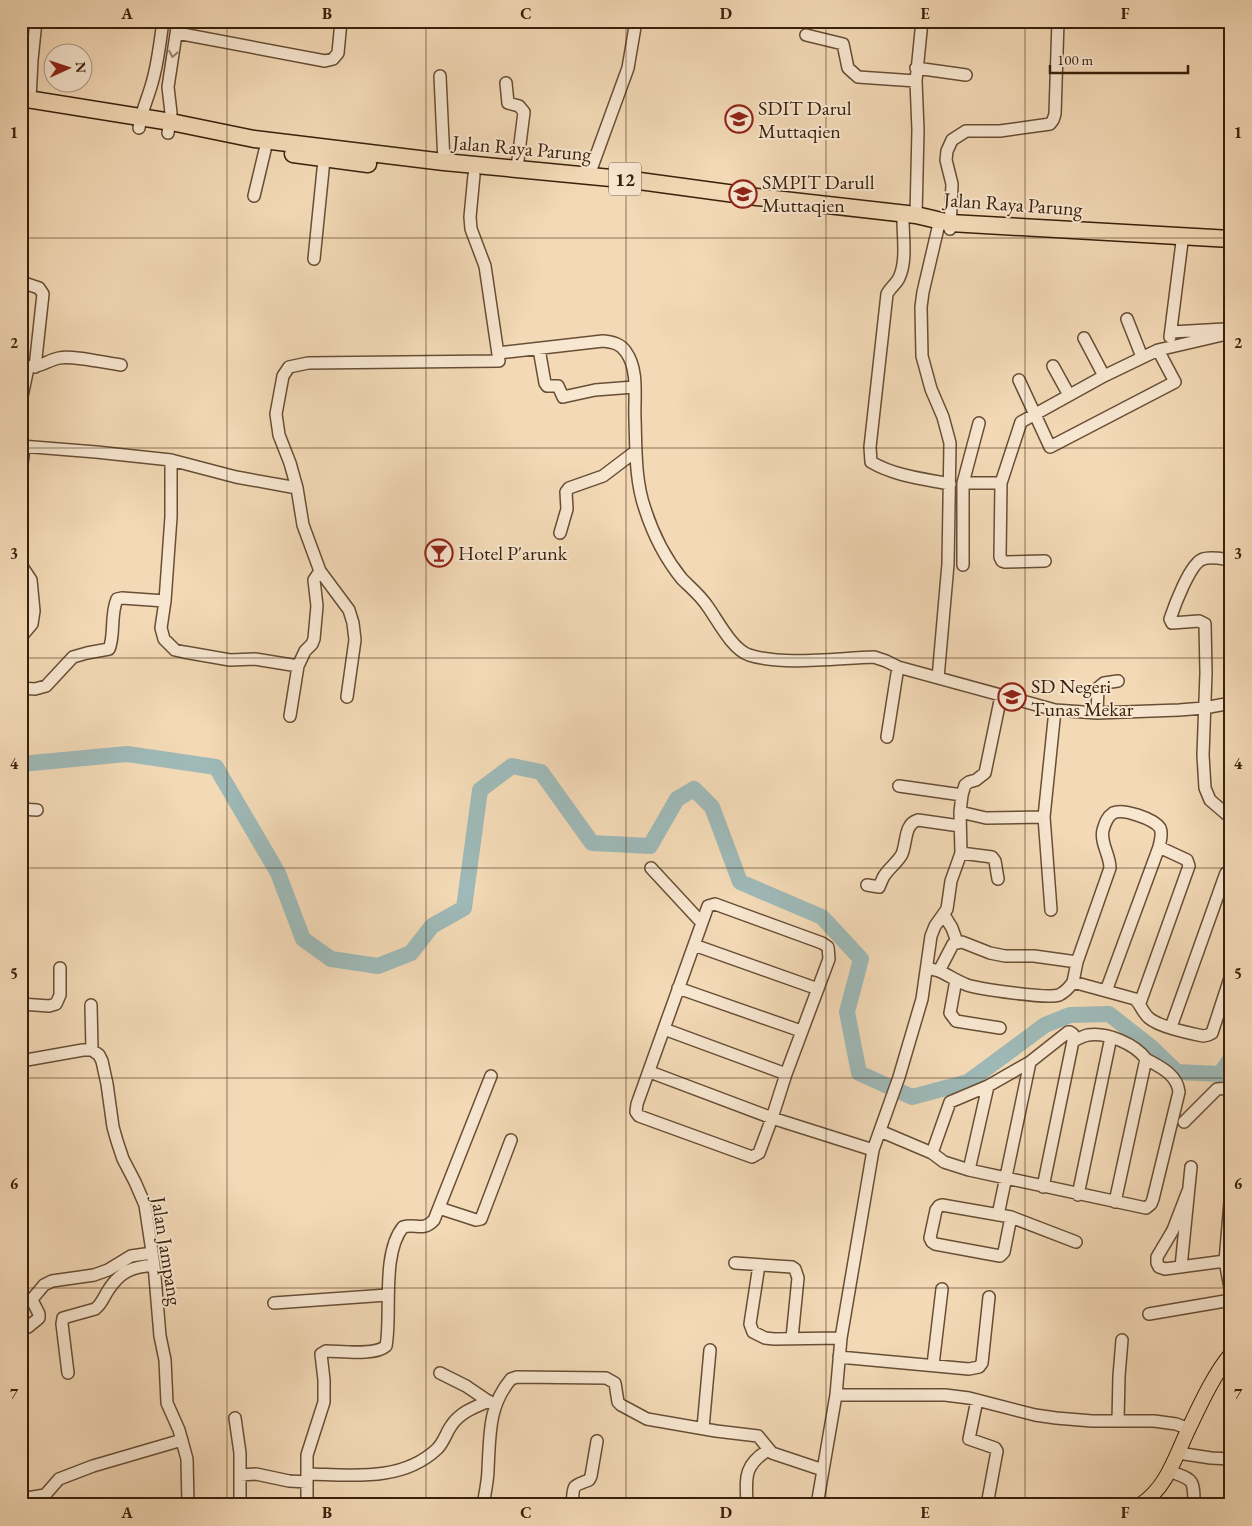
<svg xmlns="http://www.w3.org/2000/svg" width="1252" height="1526" font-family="'EB Garamond',serif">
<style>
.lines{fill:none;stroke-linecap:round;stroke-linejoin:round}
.river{stroke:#9eb9b7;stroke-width:16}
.minor-casing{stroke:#684e35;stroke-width:14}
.major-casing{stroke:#3a200a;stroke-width:16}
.highway-casing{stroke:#3a200a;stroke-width:19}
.minor{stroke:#f7e6d0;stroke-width:11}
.major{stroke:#f3d9b6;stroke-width:14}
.highway{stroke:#f3d9b6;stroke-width:16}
.oneway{stroke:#98836d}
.grid{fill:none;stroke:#3a200a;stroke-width:1;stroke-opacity:0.55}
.labels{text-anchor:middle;stroke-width:4;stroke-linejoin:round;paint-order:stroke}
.shield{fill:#f7e6d0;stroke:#735b45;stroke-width:1}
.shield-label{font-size:19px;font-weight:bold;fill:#3a200a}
.poi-label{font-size:20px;fill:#3a200a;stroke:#f7e6d0;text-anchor:start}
.street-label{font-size:20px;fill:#3a200a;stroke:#f7e6d0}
.neatline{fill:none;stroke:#3a200a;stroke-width:2}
.grid-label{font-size:16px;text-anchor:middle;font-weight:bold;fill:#3a200a}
</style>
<rect width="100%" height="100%" fill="#f3d9b6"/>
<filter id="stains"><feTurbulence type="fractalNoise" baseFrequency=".004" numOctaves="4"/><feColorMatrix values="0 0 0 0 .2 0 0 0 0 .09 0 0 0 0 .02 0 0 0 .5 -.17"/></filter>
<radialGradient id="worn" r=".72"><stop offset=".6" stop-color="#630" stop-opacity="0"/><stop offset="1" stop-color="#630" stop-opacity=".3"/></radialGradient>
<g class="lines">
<path class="river" d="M21,764l106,-10 89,13 62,106 25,66 28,20 47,7 33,-13 21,-27 32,-18 16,-118 32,-24 29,6 51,71 58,3 27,-47 17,-10 18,18 28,75 82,35 39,42 -14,53 12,61 53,24 56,-15 77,-57 25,-10 39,-1 42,33 26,25 43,2 11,-16"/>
<g class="minor-casing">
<path id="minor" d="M177,33l148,28 8,-2 5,-6 3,-32
M806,35l37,9 5,24 10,9 58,4
M916,68l50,7
M440,76l4,86
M506,83l2,20 11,3 5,6 -7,56
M30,99l2,-39 4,-39
M139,128c2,-16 9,-30 13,-45 6,-20 8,-41 11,-62
M168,133l3,-20 -3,-26 10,-66
M589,175l39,-107 8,-47
M254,196l11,-46
M916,215l2,-85 -2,-49 6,-60
M903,220c0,18 4,41 -4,58 -3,6 -9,10 -12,16l-17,153 1,15c24,14 53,17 79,22
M950,229l2,-45 -6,-24 1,-9 5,-11 14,-9h34l50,-7 3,-4 2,-6 3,-93
M314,259l10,-99
M21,282l18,6 4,6 -8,73
M1127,319l15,38
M1170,337l12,-95
M1084,338l20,38
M539,349l6,34 2,3h11l5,11 32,-7 39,-3
M498,353l105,-12c10,1 18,3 23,11 13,18 8,46 9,67 1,29 0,62 10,90 8,25 20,49 37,70 9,9 19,17 26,28 10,14 24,42 41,48 34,11 89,3 125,2l12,4 12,6 157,43 42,3 82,-3 25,-2 27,-5
M21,365c15,6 24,-4 38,-7 14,-3 46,5 62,7
M1053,366l16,29
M1019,380l31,67 125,-65 -17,-32
M21,401l7,-33
M21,446l75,6 75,8v57l-6,84 -4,27 3,11 11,11 9,2 46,8 25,-1 43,7
M171,460l65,17 61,11
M21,472l3,-25
M963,483h38
M560,533l7,-24 -1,-17 3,-4 34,-12 33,-25
M1231,560c-8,-1 -20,-4 -28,-1 -13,4 -29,48 -33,60l2,4 27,-2 6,3 1,49 -3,82 2,33 5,12 21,18
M1045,561l-40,1 -3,-1 -2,-4 1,-74 20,-61 83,-46 54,-26 69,-16 -2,-5 -54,3
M21,565l10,15 3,31 -2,13 -11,13
M963,565v-82l16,-60
M938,678l10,-114 2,-121 -7,-26 -12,-28 -9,-33 -1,-49 2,-15 15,-64
M21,688l14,1 11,-3 27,-29 14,-4 22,-4c6,-13 1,-34 8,-50l5,-1 43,3
M347,697l8,-57 -2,-17 -4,-13 -29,-39 -17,-46 -6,-37 -7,-25 -11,-28 -3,-21 7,-38 6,-9 19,-4 191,-2 -14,-95 -14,-37 -1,-12 4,-42
M1097,713l1,-25 6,-5 14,-2
M290,716l8,-50 7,-15 7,-7 2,-5 3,-33 -3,-26 6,-9
M887,737l11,-70
M899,786l63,9
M21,809l16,1
M960,812l26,6 58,-1
M961,853l31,4 3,4 3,18
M651,868l51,55
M867,885l12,2c2,-4 3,-8 5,-11 5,-8 14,-14 18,-22 5,-12 2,-30 16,-34l42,6
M1051,910l-7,-93 11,-107
M944,915l8,13 5,14
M694,945l124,44
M1077,962l33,-94c0,-13 -10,-25 -7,-38 2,-7 4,-13 10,-17 10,-5 41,6 47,15 3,6 0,13 -1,19l-53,144
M927,968l12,3 14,-27 9,-2 28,11 15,3h29l43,6 -4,20 62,17c6,6 8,14 14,19 10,9 40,15 54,18l5,-1 4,-2 19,-58
M939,971c9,4 18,10 28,14 13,4 80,14 92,10 6,-3 10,-7 14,-13
M956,980l-6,33 6,8 44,7
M678,988l123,43
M1140,1003l49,-137 -2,-6 -28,-13
M21,1004l28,2 7,-2 4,-9v-27
M91,1005l1,45
M1171,1027l52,-146 3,-8 5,-2
M664,1029l122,45
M1073,1041c5,-2 10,-5 15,-6 19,-3 47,9 58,24l-31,143
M21,1061l62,-11h9l7,5 3,6 5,23 6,43 4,14 6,18 12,23 10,23 9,60 6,71 5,24 2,43 12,27 8,29 1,46
M650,1072l122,46 -13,35 -7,4 -113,-41 -3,-4 1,-8 71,-198 7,-2 107,39 6,4 1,12 -43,115 -14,44 101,32
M1184,1122l33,-33 14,-1
M880,1131l52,22 12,9 25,8 177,38 5,-4 2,-5 26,-107c-2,-18 -19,-25 -33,-33
M932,1153l18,-51 38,-16 42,-24 38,-30h2l3,2v7l-30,146
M969,1170l19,-84
M1231,1190l-6,71 6,32
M1188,1191l-15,39 -16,27v6l2,4 6,2 60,-8
M1078,1195l33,-158
M439,1208l37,12 5,-1 30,-79
M998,1215l32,-153
M1011,1217l-7,35 -4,4 -65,-12 -3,-2 -2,-4 6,-28 3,-4 3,-1 69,12 65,25
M735,1263l57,4 3,2 3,9 -6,60
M759,1265l-9,59 3,8 12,6 9,1 67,-1
M1181,1267l10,-100
M274,1303l113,-8
M1149,1314l82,-14
M21,1328l7,-1 11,-9v-4l-6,-12v-4l11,-13 8,-4 42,-6 14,-5 23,-14 21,-3
M839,1357l130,12 10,-2 3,-4 7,-66
M933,1365l9,-76
M68,1373l-6,-49 1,-6 32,-9c7,-5 9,-13 14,-20 12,-18 23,-22 45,-24
M440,1373l26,13 28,19
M836,1395h109l24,3 66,17 21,3 36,3h62l22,3 13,5
M977,1400l-8,39 26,9 2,3 -10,54
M235,1418l5,35v52
M1118,1421l1,-45 3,-36
M1231,1424v23
M703,1428l7,-78
M1178,1453l33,5 20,1
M1169,1471c24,9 25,7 25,34
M308,1474c44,1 94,8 129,-25 7,-7 9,-16 14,-23 9,-14 24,-19 38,-25
M240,1475l16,-1 33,7 18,1
M21,1499l24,-4 14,-16 34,-13 89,-26
M307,1505v-50l17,-53v-22l-3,-26 5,-3c15,0 49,5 60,-5 6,-32 -5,-92 17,-119 13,-4 20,5 31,-7l57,-144
M483,1505c2,-12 5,-24 5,-36 2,-33 0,-63 23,-90l6,-2 89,1 9,5 3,19 3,3 26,14 69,12 42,5 14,17 51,17
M572,1505c2,-21 -1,-18 17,-25l2,-4 6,-35
M747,1505c-1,-27 -4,-39 21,-55
M817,1505l19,-110 5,-57 32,-188 26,-73 23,-78 9,-63 4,-10 12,-17 4,-28 10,-28 -1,-41 2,-17 3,-10 4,-3 7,-2 9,-7 16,-77"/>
</g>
<g class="major-casing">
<path id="major" d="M1140,1505c27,-17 36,-50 49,-77 11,-23 25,-54 42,-74"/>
</g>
<g class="highway-casing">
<path id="highway" d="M21,98l150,24 83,17 190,23 188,18 125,17 159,18 34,8 281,16
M293,154l75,10"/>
</g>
<use href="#minor" class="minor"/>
<use href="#major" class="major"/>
<use href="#highway" class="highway"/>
</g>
<defs><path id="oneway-chevron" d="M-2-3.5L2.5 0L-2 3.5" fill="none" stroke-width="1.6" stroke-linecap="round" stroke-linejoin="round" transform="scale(1.25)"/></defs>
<use class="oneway" href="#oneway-chevron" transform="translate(173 54) rotate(100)"/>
<path class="grid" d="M227,21v1484M426,21v1484M626,21v1484M826,21v1484M1025,21v1484M21,238h1210M21,448h1210M21,658h1210M21,868h1210M21,1078h1210M21,1288h1210"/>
<defs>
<g id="school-ring" transform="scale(1.4375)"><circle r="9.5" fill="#f7e6d0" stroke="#8f2418" stroke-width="1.5"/><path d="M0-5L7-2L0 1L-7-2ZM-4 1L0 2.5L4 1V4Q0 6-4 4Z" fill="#8f2418"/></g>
<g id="bar-ring" transform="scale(1.4375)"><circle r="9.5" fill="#f7e6d0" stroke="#8f2418" stroke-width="1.5"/><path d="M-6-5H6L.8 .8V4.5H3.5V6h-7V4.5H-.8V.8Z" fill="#8f2418"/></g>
</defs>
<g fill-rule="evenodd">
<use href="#school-ring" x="739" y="119"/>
<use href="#school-ring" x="743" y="194"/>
<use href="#bar-ring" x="439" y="553"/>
<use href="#school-ring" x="1012" y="697"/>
</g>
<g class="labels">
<rect class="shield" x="609" y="162.5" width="32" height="33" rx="4"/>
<g class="shield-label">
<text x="625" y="186">12</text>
</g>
<g class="poi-label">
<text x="758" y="115">SDIT Darul<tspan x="758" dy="23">Muttaqien</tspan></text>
<text x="762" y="189">SMPIT Darull<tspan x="762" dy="23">Muttaqien</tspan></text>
<text x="458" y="560">Hotel P'arunk</text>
<text x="1031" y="693">SD Negeri<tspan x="1031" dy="23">Tunas Mekar</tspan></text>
</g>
<g class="street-label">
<text transform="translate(522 148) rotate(5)" y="7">Jalan Raya Parung</text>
<text transform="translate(1013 204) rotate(4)" y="7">Jalan Raya Parung</text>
<text transform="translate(167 1251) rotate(81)" y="7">Jalan Jampang</text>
</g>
</g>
<rect width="1252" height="1526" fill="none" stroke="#f3d9b6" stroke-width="55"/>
<g transform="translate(68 68) rotate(87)"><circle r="24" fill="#f7e6d0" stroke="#ab9781"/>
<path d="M0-4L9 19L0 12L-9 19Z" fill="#8f2418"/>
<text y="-8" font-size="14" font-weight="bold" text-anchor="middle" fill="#3a200a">N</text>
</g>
<path d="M1050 65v8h138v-8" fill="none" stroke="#3a200a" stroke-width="2.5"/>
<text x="1057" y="65" font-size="15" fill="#3a200a" stroke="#f7e6d0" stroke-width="4" paint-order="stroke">100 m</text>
<rect x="28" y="28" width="1196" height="1470" class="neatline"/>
<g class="grid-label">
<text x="127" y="19">A</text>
<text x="327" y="19">B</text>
<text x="526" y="19">C</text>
<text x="726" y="19">D</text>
<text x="925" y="19">E</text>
<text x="1125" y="19">F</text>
<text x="14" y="138">1</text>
<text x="1238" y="138">1</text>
<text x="14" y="348">2</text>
<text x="1238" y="348">2</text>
<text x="14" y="559">3</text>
<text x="1238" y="559">3</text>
<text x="14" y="769">4</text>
<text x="1238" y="769">4</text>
<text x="14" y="979">5</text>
<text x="1238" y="979">5</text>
<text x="14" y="1189">6</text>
<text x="1238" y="1189">6</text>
<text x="14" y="1399">7</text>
<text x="1238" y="1399">7</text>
<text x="127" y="1518">A</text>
<text x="327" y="1518">B</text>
<text x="526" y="1518">C</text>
<text x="726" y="1518">D</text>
<text x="925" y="1518">E</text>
<text x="1125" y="1518">F</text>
</g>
<rect width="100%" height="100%" filter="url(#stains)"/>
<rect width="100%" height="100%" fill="url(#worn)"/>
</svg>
